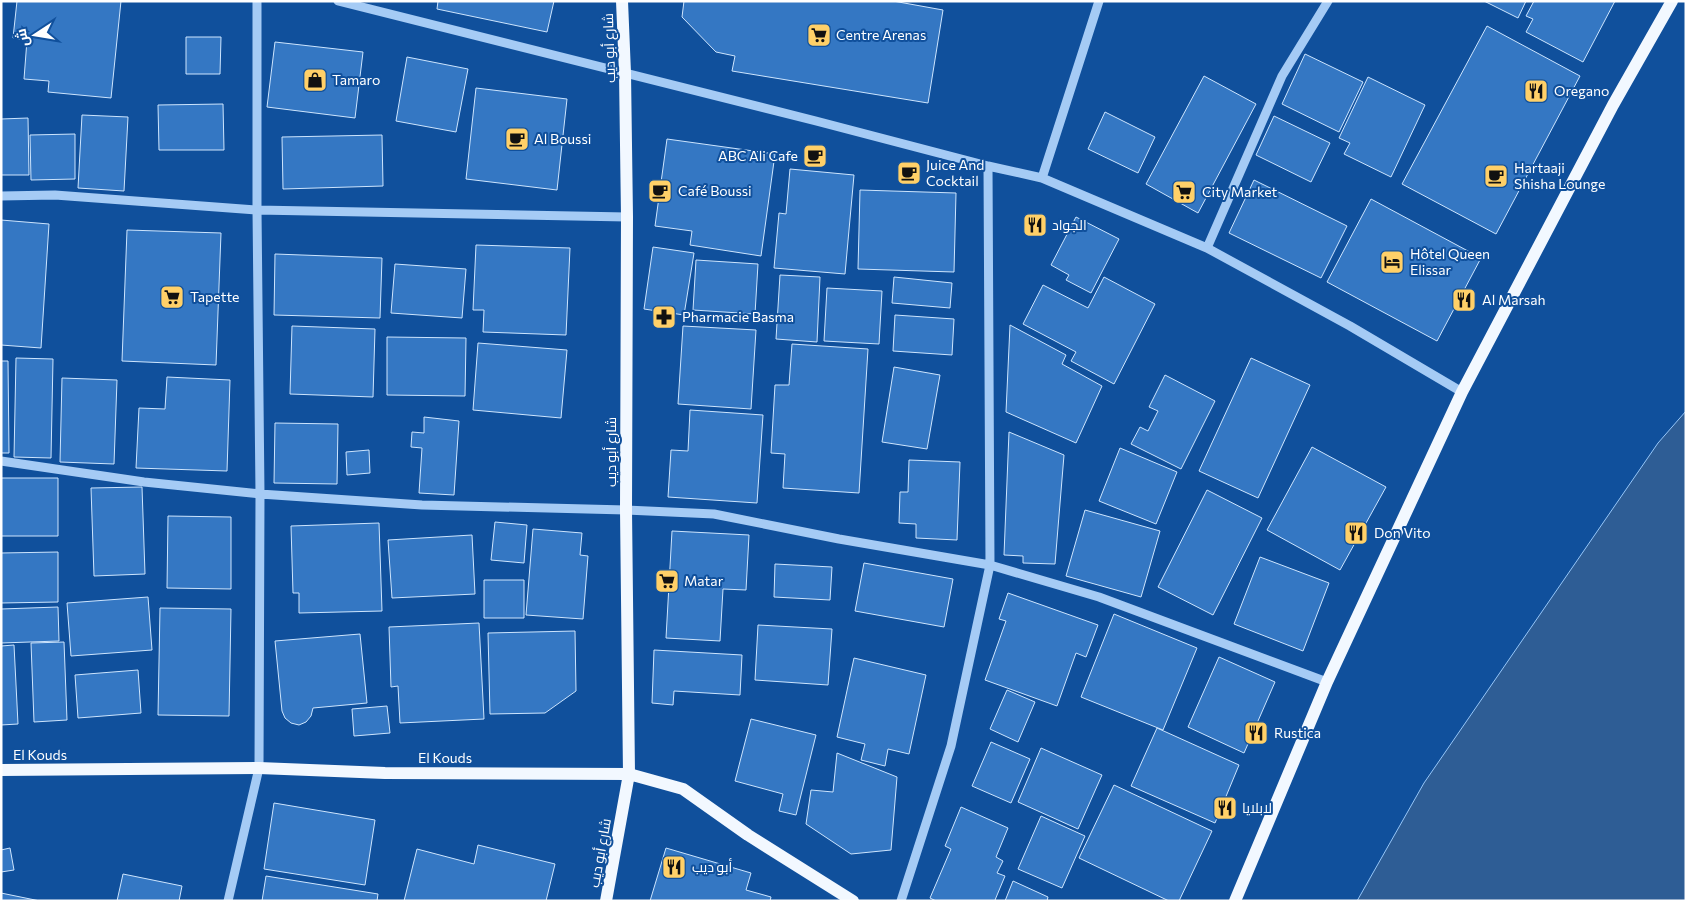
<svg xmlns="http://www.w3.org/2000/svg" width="1687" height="902" font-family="Commissioner,Cairo,sans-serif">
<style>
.water{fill:#2e5d95;stroke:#96c6f8}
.building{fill:#3477c3;stroke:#cde5fe}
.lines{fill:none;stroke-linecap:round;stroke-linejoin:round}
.minor{stroke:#a5cbf5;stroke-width:9}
.major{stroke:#f2f8ff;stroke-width:12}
.labels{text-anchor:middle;stroke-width:4;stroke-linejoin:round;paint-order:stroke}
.poi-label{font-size:14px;fill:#fff;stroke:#10509c;text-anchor:start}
.street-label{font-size:14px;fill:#fff;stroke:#10509c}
</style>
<rect width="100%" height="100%" fill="#10509c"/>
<path class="water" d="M1686,411v490h-329l67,-118 234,-340z"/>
<path class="building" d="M17,1h104l-10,97 -63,-6 1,-11 -25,-2 3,-39 -14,-2z
M438,1h116l-7,31 -110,-23z
M684,1h209l50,9 -15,93 -196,-32 3,-15 -19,-4 -34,-35z
M1484,1h42l-8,17z
M1534,1h81l-32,61 -57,-30 7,-13 -7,-3z
M1487,26l93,50 -84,158 -94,-50z
M186,37h35l-1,37h-34z
M275,42l88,10 -8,66 -88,-11z
M1305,54l58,28 -24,50 -57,-28z
M407,57l61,12 -12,63 -60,-11z
M1204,76l52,28 -58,109 -52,-29z
M1368,77l57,28 -34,72 -47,-23 6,-11 -11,-5z
M476,88l91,11 -10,91 -91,-11z
M223,104l1,46h-65l-1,-45z
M1105,112l50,25 -17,36 -50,-24z
M82,115l46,2 -4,74 -46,-3z
M1274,116l56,27 -19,39 -55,-27z
M28,118l1,57h-28v-56z
M75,134v45l-44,1 -1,-45z
M382,135l1,51 -100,3 -1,-52z
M667,139l108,15 -14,102 -71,-11 2,-14 -37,-5z
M790,169l64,6 -9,99 -71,-6 5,-55 7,1z
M1254,180l93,46 -26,52 -92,-45z
M860,190l96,3 -2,79 -96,-3z
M1371,199l110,59 -44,83 -110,-59z
M1076,217l43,22 -28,54 -25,-13 3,-5 -18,-10z
M1,220l48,4 -8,124 -40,-3z
M127,230l94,3 -5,132 -94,-4z
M476,245l94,3 -4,87 -83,-3 1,-22h-11z
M653,247l41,6 -10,62 -40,-6z
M275,254l107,4 -2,60 -106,-3z
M696,260l62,4 -3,50 -62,-4z
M395,264l71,5 -4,49 -71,-5z
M780,275l40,2 -3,65 -41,-3z
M894,277l58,6 -2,25 -58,-5z
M1104,277l51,27 -41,80 -43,-23 5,-9 -53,-28 20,-39 45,23z
M827,288l55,3 -3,53 -55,-3z
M895,315l59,4 -2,36 -59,-4z
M1010,325l56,30 -4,9 40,22 -26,57 -70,-31z
M292,326l83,3 -2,68 -83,-3z
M683,326l73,4 -5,79 -73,-5z
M387,337l79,1 -1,58 -78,-1z
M478,343l89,7 -6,68 -88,-8z
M792,344l76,5 -9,144 -76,-5 2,-34 -14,-1 4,-68h14z
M16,358l37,1 -2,99 -37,-1z
M1251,358l59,27 -52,113 -59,-27z
M1,361h7l1,92h-8z
M894,367l46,8 -13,74 -45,-7z
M1165,375l50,26 -34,68 -50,-25 9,-17 8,4 10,-20 -9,-4z
M167,377l63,3 -3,91 -91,-3 3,-60 26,1z
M62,378l55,2 -3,84 -54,-2z
M690,410l73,5 -6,88 -89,-6 3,-47 17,1z
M424,417l35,4 -5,74 -35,-2 3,-45 -11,-1 1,-15 12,1z
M275,423l63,1 -1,60 -63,-1z
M1009,432l55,23 -9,109 -32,-1v-7l-19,-1z
M1312,447l74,40 -46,83 -73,-40z
M1120,448l57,24 -21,52 -57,-23z
M369,450l1,23 -23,2 -1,-23z
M909,460l51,2 -3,78 -41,-2v-14l-17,-1 1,-31h8z
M1,478h57v58h-57z
M142,487l3,87 -51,2 -3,-88z
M1207,490l55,28 -49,97 -55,-28z
M1085,510l75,21 -19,66 -75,-21z
M168,516l63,1v72l-64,-1z
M495,522l32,3 -3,38 -33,-3z
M379,523l3,88 -83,2v-20h-6l-2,-67z
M533,529l49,4 -2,22 8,1 -5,63 -57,-4z
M672,531l77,4 -3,55 -23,-1 -3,52 -54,-3z
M472,535l3,59 -83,4 -4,-58z
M58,552v50l-57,1v-50z
M1260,557l69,26 -26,68 -69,-27z
M864,563l89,16 -9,48 -89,-16z
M775,564l57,3 -2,33 -56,-3z
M484,580h40v38h-40z
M1008,593l90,32 -12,32 -10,-4 -19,53 -72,-26 21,-59 -7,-2z
M148,597l4,53 -81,6 -4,-53z
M58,607l1,34 -58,2v-34z
M160,608l71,1 -2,107 -71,-1z
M1114,614l83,34 -34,82 -82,-33z
M479,623l5,96 -84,4 -2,-37 -7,1 -2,-60z
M758,625l74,4 -4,56 -73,-5z
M575,631l1,60 -31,22 -55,1 -2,-81z
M360,634l7,69 -54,5 -2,8 -5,6 -7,3 -8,-2 -6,-5 -3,-7 -7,-70z
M64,642l3,78 -33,2 -3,-79z
M14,645l4,79 -17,1v-79z
M654,650l88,5 -2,40 -66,-4 -1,14 -21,-2z
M1219,657l56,25 -31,71 -56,-26z
M854,658l72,17 -17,79 -21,-5 -3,17 -24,-6 4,-16 -28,-7z
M138,670l3,43 -63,5 -3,-43z
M1007,690l28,12 -17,40 -28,-13z
M387,706l3,27 -36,3 -2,-27z
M751,719l65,16 -20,80 -17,-4 4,-17 -48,-13z
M1157,728l82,37 -24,58 -84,-37z
M991,742l39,17 -19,44 -39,-17z
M1041,748l61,27 -24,54 -60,-27z
M837,753l60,24 -6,73 -40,4 -45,-30 5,-34 22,2z
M1114,785l98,46 -33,70h-10l-90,-43z
M274,803l101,17 -10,65 -101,-16z
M961,807l47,21 -12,29 7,4 -6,12 8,3 -10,24 3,1h-62l-6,-3 21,-49 -6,-3z
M1041,816l44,20 -23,52 -44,-19z
M478,845l77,19 -9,37h-142l13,-52 57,15z
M10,848l4,22 -13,2v-22z
M666,848l85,25 -5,17 25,7 -1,4h-120z
M123,874l59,12 -3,15h-62z
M266,876l112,18 -1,7h-115z
M1013,881l35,16 -1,4h-42z
M1,893l39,8h-39z"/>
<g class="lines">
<path class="minor" d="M338,1l478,120 172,45 54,12 165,70 143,78 112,66
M1042,178l57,-177
M1,196l54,-1 202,15 370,7
M1207,248l75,-172 46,-75
M1,461l143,21 116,12 162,11 204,5 88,4 125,25 151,26 109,32 228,85
M228,901l31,-133 1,-274 -3,-284v-209
M901,901l50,-155 39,-181 -2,-399"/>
<path class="major" d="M1,770l258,-2 126,5 244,1 54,15 65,46 105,66
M606,901l23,-127 -3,-264 1,-293 -2,-144 -3,-72
M1235,901l92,-219 135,-290 151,-287 59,-104"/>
</g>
<defs>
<g id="supermarket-square" transform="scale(1.25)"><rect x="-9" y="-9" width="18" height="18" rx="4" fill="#ffd068" stroke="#10509c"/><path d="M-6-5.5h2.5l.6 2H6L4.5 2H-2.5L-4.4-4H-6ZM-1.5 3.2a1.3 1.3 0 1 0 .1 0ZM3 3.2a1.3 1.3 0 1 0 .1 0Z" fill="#111"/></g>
<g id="shop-square" transform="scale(1.25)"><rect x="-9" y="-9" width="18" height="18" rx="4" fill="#ffd068" stroke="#10509c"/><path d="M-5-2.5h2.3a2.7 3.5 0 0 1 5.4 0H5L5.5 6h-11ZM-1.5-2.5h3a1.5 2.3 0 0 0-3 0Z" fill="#111"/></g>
<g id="restaurant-square" transform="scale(1.25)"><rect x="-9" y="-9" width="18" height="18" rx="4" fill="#ffd068" stroke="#10509c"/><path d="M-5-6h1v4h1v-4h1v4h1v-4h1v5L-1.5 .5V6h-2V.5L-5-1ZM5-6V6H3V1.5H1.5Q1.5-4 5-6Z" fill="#111"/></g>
<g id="cafe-square" transform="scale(1.25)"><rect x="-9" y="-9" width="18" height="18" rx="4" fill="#ffd068" stroke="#10509c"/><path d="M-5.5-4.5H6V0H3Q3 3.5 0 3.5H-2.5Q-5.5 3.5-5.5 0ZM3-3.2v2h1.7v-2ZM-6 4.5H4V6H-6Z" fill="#111"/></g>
<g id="hotel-square" transform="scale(1.25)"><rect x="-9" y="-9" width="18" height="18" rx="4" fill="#ffd068" stroke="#10509c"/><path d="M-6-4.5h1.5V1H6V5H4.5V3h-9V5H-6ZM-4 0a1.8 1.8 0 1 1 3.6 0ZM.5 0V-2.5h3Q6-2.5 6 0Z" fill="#111"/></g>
<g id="pharmacy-square" transform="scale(1.25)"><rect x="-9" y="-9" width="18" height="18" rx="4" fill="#ffd068" stroke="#10509c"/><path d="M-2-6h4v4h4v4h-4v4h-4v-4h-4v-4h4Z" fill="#111"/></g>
</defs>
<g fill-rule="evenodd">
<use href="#supermarket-square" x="819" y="35"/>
<use href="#shop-square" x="315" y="80"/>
<use href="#restaurant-square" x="1536" y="91"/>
<use href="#cafe-square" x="517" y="139"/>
<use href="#cafe-square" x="815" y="156"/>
<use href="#cafe-square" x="909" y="173"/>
<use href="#cafe-square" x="1496" y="176"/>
<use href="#cafe-square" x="660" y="191"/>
<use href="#supermarket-square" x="1184" y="192"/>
<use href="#restaurant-square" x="1035" y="225"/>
<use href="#hotel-square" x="1392" y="262"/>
<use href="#supermarket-square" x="172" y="297"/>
<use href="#restaurant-square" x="1464" y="300"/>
<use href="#pharmacy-square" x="664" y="317"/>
<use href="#restaurant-square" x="1356" y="533"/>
<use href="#supermarket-square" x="667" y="581"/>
<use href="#restaurant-square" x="1256" y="733"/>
<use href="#restaurant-square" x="1225" y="808"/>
<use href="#restaurant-square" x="674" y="867"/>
</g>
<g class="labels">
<g class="poi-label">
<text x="836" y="40">Centre Arenas</text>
<text x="332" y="85">Tamaro</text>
<text x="1554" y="96">Oregano</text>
<text x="534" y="144">Al Boussi</text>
<text x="798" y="161" text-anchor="end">ABC Ali Cafe</text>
<text x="926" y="170">Juice And<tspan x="926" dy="16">Cocktail</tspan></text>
<text x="1514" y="173">Hartaaji<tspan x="1514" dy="16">Shisha Lounge</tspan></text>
<text x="678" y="196">Café Boussi</text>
<text x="1202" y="197">City Market</text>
<text x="1052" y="230">الجواد</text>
<text x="1410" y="259">Hôtel Queen<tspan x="1410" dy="16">Elissar</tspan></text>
<text x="190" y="302">Tapette</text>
<text x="1482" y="305">Al Marsah</text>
<text x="682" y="322">Pharmacie Basma</text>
<text x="1374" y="538">Don Vito</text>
<text x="684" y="586">Matar</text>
<text x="1274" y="738">Rustica</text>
<text x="1242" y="813">لابلايا</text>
<text x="692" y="872">أبو ديب</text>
</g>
<g class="street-label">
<text transform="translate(609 48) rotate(-92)" y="5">شارع أبو ديب</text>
<text transform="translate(611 452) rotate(-90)" y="5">شارع أبو ديب</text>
<text x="40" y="760">El Kouds</text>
<text x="445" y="763">El Kouds</text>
<text transform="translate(600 853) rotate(-80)" y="5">شارع أبو ديب</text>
</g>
</g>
<rect width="1687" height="902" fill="none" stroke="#ffffff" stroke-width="5"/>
<g transform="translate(35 35) rotate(258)" stroke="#10509c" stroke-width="4" paint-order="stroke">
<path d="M0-4L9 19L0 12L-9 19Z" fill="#ffffff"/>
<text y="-8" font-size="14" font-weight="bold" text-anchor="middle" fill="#ffffff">ش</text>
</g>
</svg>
